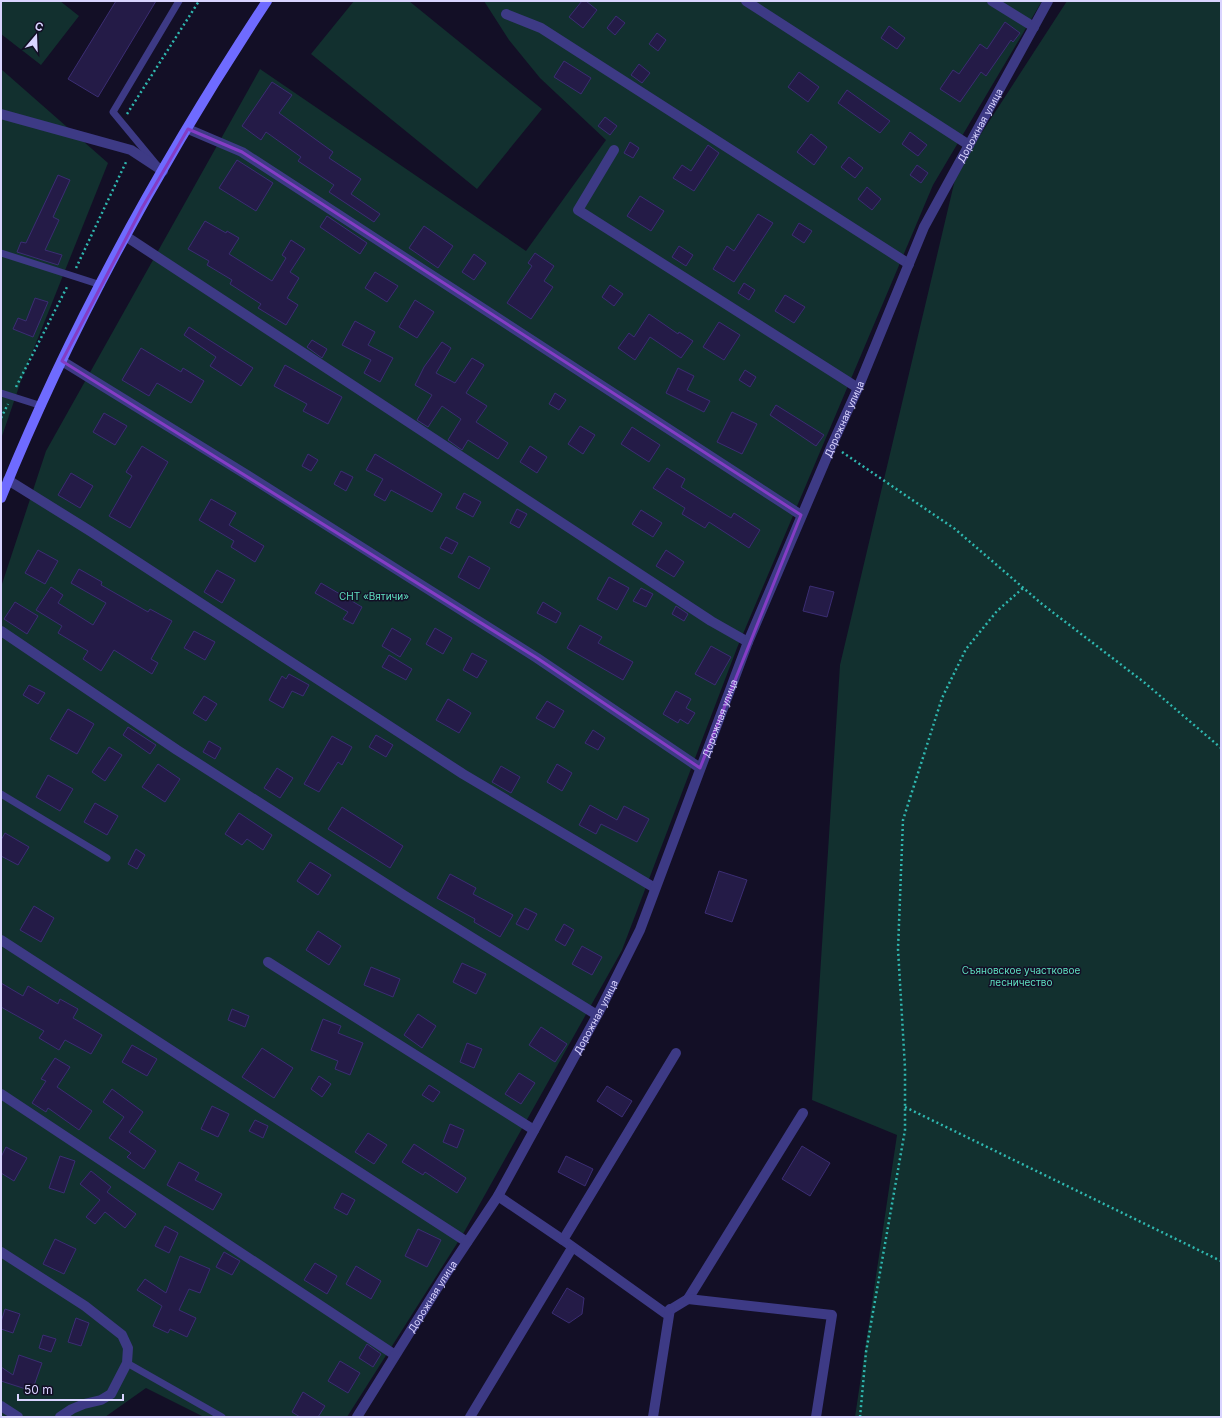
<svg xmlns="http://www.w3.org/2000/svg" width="1222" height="1418" font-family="Inter,sans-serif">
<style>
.green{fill:#12302f}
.building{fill:#241b47;stroke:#3b2d73}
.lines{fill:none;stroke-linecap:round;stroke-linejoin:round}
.path{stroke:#2fb8b0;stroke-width:2.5;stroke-dasharray:2 3;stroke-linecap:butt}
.service{stroke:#3d3a85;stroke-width:7}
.minor{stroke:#3d3a85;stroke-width:10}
.secondary{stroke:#6f6bff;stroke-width:10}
.marked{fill:none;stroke:#843dc5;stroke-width:3;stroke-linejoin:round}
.labels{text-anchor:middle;stroke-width:3;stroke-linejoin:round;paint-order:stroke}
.street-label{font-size:10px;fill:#d9d4ff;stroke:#130f26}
.park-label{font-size:10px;fill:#5fe0c0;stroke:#130f26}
</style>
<rect width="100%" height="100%" fill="#130f26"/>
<path class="green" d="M1,1h59l19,15 -38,49 -40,-31z
M354,1h55l133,108 -65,80 -166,-135z
M484,1h558l-109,184 -196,463 -115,302 -159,284 -116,183h-143l-58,-29 -41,29h-104v-830l45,-136 214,-382 266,182 80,-111 -66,-62 -31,-38z
M1067,1h154v1416h-366l42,-282 -85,-35 28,-435 117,-494z
M1,69l107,94 -86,215 -21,61z"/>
<path class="building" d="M116,1h40l-58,96 -30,-18z
M582,1h4l11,9 -14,18 -14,-11z
M616,16l9,7 -10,12 -8,-7z
M1005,22l15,11 -7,9 -2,-2 -25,36 -5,-4 -21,30 -20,-13 13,-19 6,4 21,-30 7,5z
M889,26l16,12 -8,11 -16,-11z
M657,33l9,7 -8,11 -9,-7z
M564,61l27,17 -10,16 -27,-17z
M639,64l11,9 -8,10 -11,-8z
M799,72l20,15 -11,15 -20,-15z
M272,82l20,13 -13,18 54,39 -4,6 32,21 -10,15 29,20 -6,8 -45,-30 5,-7 -36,-24 3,-4 -35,-25 -5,8 -19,-14z
M847,90l43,31 -10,12 -42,-30z
M605,117l12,9 -7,9 -12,-9z
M910,132l17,13 -9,11 -16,-12z
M811,134l16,13 -13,18 -17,-13z
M630,142l9,6 -6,10 -9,-5z
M708,145l11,8 -25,38 -21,-13 9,-13 9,6z
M849,157l14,11 -8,10 -14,-11z
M237,160l36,23 -17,28 -37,-23z
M917,165l11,8 -7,10 -11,-8z
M58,175l12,5 -17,37 6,3 -14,30 17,5 -4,10 -41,-13 4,-10 5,1z
M867,187l14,12 -9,11 -14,-11z
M640,196l24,15 -13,20 -24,-15z
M758,214l15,9 -39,59 -21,-13 14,-23 7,5z
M327,216l40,27 -7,11 -40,-27z
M205,221l21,12 1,-2 12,7 -10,16 43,27 14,-23 -4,-3 9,-15 14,9 -15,23 9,6 -12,20 11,7 -12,20 -28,-17 3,-4 -31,-20 2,-4 -25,-15 2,-4 -21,-12z
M799,223l13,8 -8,12 -12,-8z
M424,226l29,20 -15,22 -29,-20z
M679,246l14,9 -7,11 -14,-9z
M535,253l19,13 -10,15 9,6 -22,32 -24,-16 25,-37 -4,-3z
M474,254l12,9 -12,17 -12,-8z
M375,272l23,14 -11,16 -22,-14z
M744,283l11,7 -6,10 -11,-7z
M610,285l13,9 -9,12 -12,-9z
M785,295l20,12 -11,16 -19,-12z
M35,298l13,4 -15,35 -20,-8 5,-11 8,3z
M415,300l19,12 -17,26 -18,-11z
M649,314l29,20 1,-2 14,9 -12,17 -31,-21 -15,23 -17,-12 11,-15 5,4z
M355,321l20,11 -7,13 25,13 -13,24 -16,-9 7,-13 -29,-15z
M719,322l21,13 -16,25 -21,-13z
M189,327l64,41 -12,18 -31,-20 6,-9 -32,-22z
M312,340l15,9 -5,9 -15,-11z
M442,342l9,6 -15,25 19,10 17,-25 12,7 -18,28 21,13 -11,16 32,21 -10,16 -30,-19 -6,10 -14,-10 13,-21 -19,-13 -14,21 -11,-7 15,-25 -17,-10 9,-18z
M141,348l40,24 2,-4 21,13 -13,22 -34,-20 -8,13 -27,-16z
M285,365l57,32 -14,27 -25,-13 4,-7 -33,-18z
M678,368l16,8 -7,14 23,11 -6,11 -38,-19z
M745,370l11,7 -6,10 -11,-7z
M555,393l11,7 -7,10 -10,-6z
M776,405l48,30 -8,11 -46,-31z
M732,412l25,12 -15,30 -25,-12z
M104,413l23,13 -12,19 -22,-13z
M580,426l15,9 -12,19 -15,-10z
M632,427l28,18 -11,17 -28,-18z
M142,446l26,16 -38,66 -21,-12 23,-40 -6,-4z
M530,446l17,11 -10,16 -17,-11z
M308,454l10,6 -7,11 -9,-5z
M375,454l67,40 -10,18 -41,-22 -6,11 -11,-6 9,-16 -17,-9z
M667,468l18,11 -4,8 50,31 3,-5 26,17 -11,18 -40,-26 -4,6 -23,-14 3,-6 -32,-20z
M341,471l12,6 -7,14 -12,-7z
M71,473l22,13 -13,22 -22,-13z
M464,493l17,9 -8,15 -17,-9z
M211,499l25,14 -7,12 35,21 -9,16 -24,-15 3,-6 -35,-21z
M517,509l10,5 -8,14 -9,-5z
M641,510l21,13 -9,14 -21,-13z
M446,537l12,6 -6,11 -12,-6z
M38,550l20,11 -13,23 -20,-11z
M666,550l18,12 -10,15 -18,-11z
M469,556l21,12 -11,21 -21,-12z
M79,569l23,13 -1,3 47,27 2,-3 22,12 -21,38 7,4 -6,11 -38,-24 -13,21 -18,-12 5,-8 -30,-18 4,-7 -26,-16 15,-23 12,8 -5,8 35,22 13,-22 -35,-20z
M217,570l18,10 -13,23 -18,-11z
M609,577l20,11 -12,22 -20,-11z
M321,583l41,24 -9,17 -10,-5 5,-7 -33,-19z
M810,586l24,6 -7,25 -24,-6z
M641,588l12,6 -7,13 -13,-6z
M15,602l23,14 -11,18 -23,-15z
M543,602l18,11 -5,10 -19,-10z
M676,606l12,8 -4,7 -12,-7z
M580,625l22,12 -4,6 35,19 -10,18 -56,-32z
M392,628l19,11 -11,18 -18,-11z
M435,628l17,10 -9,16 -17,-10z
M194,631l21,11 -10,18 -21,-12z
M711,646l20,11 -16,28 -20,-11z
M472,653l15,8 -10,17 -14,-8z
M389,655l23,14 -6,11 -24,-13z
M289,674l20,11 -6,11 -11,-5 -9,17 -14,-8 13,-24 4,3z
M29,685l16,8 -7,11 -15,-9z
M676,691l15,8 -5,9 9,5 -7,11 -8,-5 -2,4 -15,-9z
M204,696l13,8 -11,17 -13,-8z
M448,699l23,14 -12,20 -23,-13z
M547,701l17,10 -10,17 -18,-10z
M68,709l26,15 -17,30 -27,-15z
M128,727l28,18 -6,9 -27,-19z
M593,730l12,8 -7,12 -13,-7z
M376,735l17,10 -7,12 -17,-10z
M332,736l20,11 -10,18 -4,-3 -19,30 -15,-8z
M209,741l12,7 -6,11 -12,-7z
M109,747l13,8 -17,26 -13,-9z
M158,764l22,15 -15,23 -23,-15z
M557,764l15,9 -10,18 -15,-9z
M501,766l19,11 -9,16 -19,-11z
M277,768l16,10 -13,20 -16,-10z
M48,775l25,14 -13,22 -24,-14z
M95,803l23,13 -11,19 -23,-13z
M590,805l27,15 7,-14 25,13 -12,23 -36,-18 -5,10 -17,-9z
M342,807l61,39 -13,22 -62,-39z
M239,813l33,22 -9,15 -16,-11 -5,6 -17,-11z
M5,833l24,14 -11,18 -17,-9v-16z
M136,849l9,6 -8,14 -9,-5z
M310,862l21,13 -13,20 -21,-14z
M719,871l28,9 -15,42 -27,-9z
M450,874l26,14 -3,6 40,21 -13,22 -26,-15 1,-3 -38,-21z
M34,906l20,12 -13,24 -21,-12z
M525,908l12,6 -9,16 -12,-6z
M564,924l10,6 -9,16 -10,-6z
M318,931l23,15 -12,19 -23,-15z
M582,946l20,11 -10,18 -20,-11z
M462,963l24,11 -10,20 -23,-12z
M371,967l29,12 -7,18 -29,-12z
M1,983l22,13 5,-10 30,18 2,-5 18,10 -5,9 29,17 -11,19 -26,-14 -6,10 -20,-12 5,-7 -43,-24z
M232,1009l17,7 -4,11 -17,-7z
M418,1014l18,12 -14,22 -18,-13z
M323,1019l18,7 -3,7 25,10 -13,32 -15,-6 3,-8 -27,-11z
M541,1027l26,17 -12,18 -26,-17z
M467,1043l15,6 -8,19 -14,-6z
M132,1045l25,14 -10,17 -25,-14z
M262,1048l31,20 -19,30 -32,-21z
M55,1058l15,9 -13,20 35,24 -13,19 -31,-22 -2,4 -14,-9 14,-22 -5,-2z
M519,1073l16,10 -14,21 -16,-10z
M319,1076l12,8 -9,13 -11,-8z
M429,1085l11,7 -7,10 -11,-7z
M607,1086l25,15 -10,16 -25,-16z
M112,1089l31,23 -14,20 27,19 -12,18 -17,-12 4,-4 -22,-15 15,-21 -21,-15z
M212,1106l17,8 -11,23 -17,-8z
M255,1120l13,6 -5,12 -14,-7z
M450,1124l14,6 -7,18 -14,-6z
M368,1133l19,12 -13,19 -19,-12z
M414,1144l52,34 -9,15 -32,-21 -2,3 -21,-13z
M802,1146l28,17 -20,33 -28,-17z
M6,1147l21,11 -13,23 -13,-8v-16z
M60,1156l15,5 -11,32 -15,-5z
M566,1156l27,13 -8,17 -27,-14z
M179,1162l20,11 -4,7 27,14 -9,16 -46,-25z
M91,1171l20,16 -4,5 29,22 -11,14 -20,-16 -10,12 -9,-7 14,-17 -20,-16z
M342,1193l13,7 -8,15 -13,-7z
M165,1226l13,7 -9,20 -14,-7z
M418,1229l23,11 -14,27 -22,-11z
M55,1239l21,10 -12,25 -21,-10z
M224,1252l16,9 -8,14 -16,-8z
M180,1256l30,13 -10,24 -11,-4 -10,21 17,8 -9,19 -17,-8 -2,4 -15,-7 9,-20 -25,-16 8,-11 21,14z
M315,1263l22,13 -10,18 -23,-14z
M356,1266l25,15 -10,18 -25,-15z
M567,1288l17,10 -2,16 -13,9 -17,-10z
M5,1309l15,5 -7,19 -12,-4v-7z
M76,1318l13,5 -8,23 -13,-4z
M43,1335l13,4 -5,13 -12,-4z
M367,1344l14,10 -8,13 -14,-9z
M19,1355l23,8 -10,28 -31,-10v-14l12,8z
M340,1361l20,12 -12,20 -20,-12z
M303,1392l22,14 -7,11h-18l-8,-5z"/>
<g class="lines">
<path class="path" d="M127,114l72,-113
M76,268l51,-108
M16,387l52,-102
M1,418l7,-14
M842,452l113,77 87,75 103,79 76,65
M905,1107l316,154
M860,1417l6,-65 39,-222v-62l-7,-119 5,-129 39,-122 24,-49 31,-38 26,-23"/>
<path class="service" d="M156,164l-43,-52 66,-111
M1,253l100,32
M1,393l41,13
M1,794l106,64
M127,1363l95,54"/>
<g class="minor">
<path d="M746,1l223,144"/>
<path d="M992,1l42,26"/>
<path d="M506,14l35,14 368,236"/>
<path d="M1,114l130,36 32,21"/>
<path d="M188,129l54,23 559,363"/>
<path d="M614,150l-36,60 280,178"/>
<path d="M127,237l584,384 37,21"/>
<path d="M62,361l185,114 290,183 163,110"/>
<path d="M8,480l82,51 373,243 192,114"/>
<path d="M1,631l176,119 228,146 192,119"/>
<path d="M1,940l466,302"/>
<path d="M268,962l266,168"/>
<path d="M1,1094l394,261"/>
<path d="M498,1196l65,44 102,73 23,-14 115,-186"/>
<path d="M563,1240l113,-187"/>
<path d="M1,1252l84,54 37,29 6,13 -1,15 -16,31 -10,6 -17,4 -12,5 -12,8"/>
<path d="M688,1299l144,16 -16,102"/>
<path d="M1,1406l17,11"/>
<path id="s1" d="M357,1417l89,-143 52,-78 102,-186 40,-80 108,-288 84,-197 26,-57 66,-161 124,-226"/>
<path d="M470,1417l102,-169"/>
<path d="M653,1417l17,-108"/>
</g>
<path class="secondary" d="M1,498c70,-173 163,-341 266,-497"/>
</g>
<path class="marked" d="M188,129l54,23 559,363 -101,253 -163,-110 -475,-297 80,-153z"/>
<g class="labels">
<g class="street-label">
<text dy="4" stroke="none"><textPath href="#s1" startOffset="1438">Дорожная улица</textPath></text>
<text dy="4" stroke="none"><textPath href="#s1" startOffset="1114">Дорожная улица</textPath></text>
<text dy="4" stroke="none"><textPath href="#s1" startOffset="790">Дорожная улица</textPath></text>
<text dy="4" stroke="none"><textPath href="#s1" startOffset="466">Дорожная улица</textPath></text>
<text dy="4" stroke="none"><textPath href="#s1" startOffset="142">Дорожная улица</textPath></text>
</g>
<g class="park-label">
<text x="374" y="600">СНТ «Вятичи»</text>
<text x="1021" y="974">Съяновское участковое<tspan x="1021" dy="12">лесничество</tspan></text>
</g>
</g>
<rect width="1222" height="1418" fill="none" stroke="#d9d4ff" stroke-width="4"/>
<g transform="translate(36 36) rotate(19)" stroke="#130f26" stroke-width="3" paint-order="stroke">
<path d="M0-3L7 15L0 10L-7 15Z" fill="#d9d4ff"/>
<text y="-6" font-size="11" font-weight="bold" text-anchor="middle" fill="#d9d4ff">С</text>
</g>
<path d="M18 1394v6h105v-6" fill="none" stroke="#d9d4ff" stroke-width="2"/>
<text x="24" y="1394" font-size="12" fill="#d9d4ff" stroke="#130f26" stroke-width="3" paint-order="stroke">50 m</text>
</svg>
